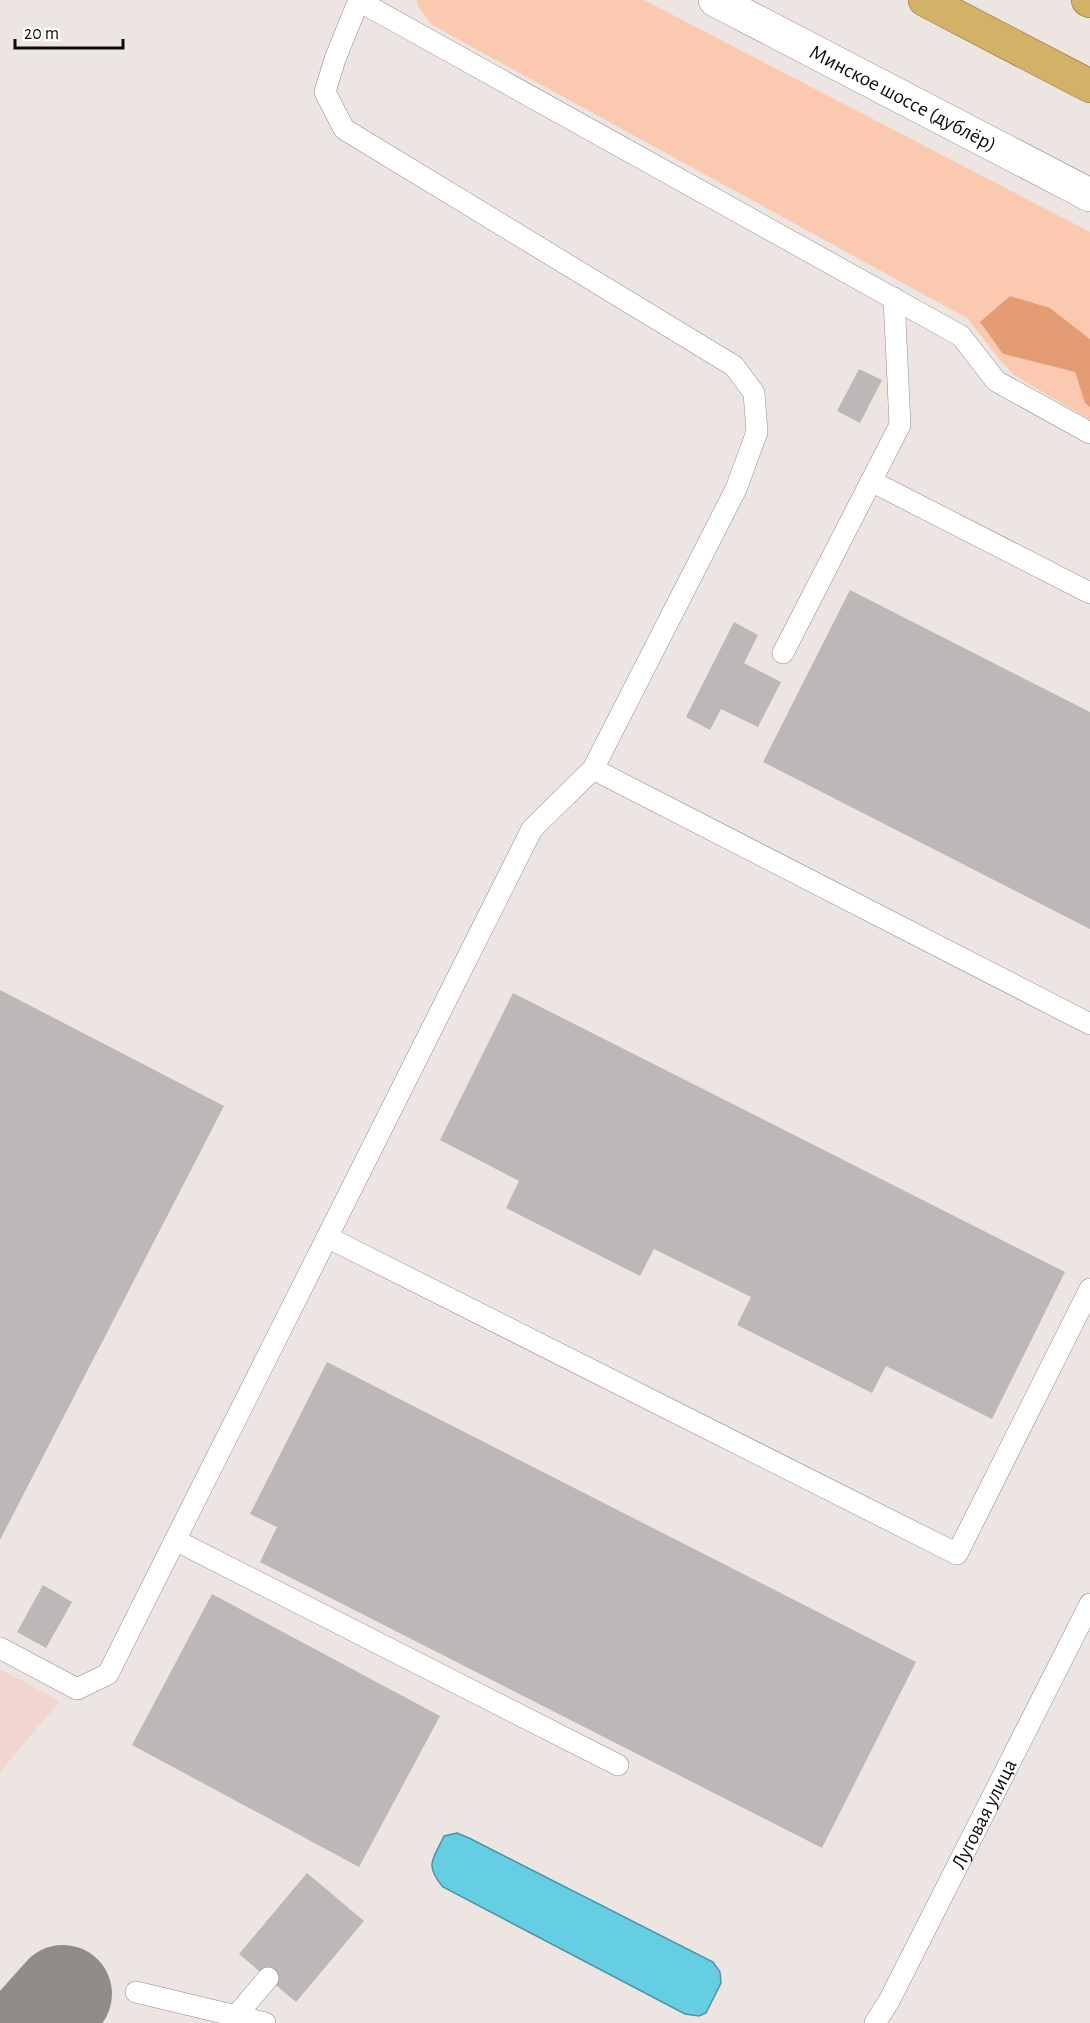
<svg xmlns="http://www.w3.org/2000/svg" width="1090" height="2023" font-family="'Alegreya Sans',sans-serif">
<style>
.commercial{fill:#f0d6cf}
.green{fill:#fac9b0}
.forest{fill:#e49c75}
.water{fill:#65cee2;stroke:#4b94a2;stroke-width:1.5}
.lines{fill:none;stroke-linecap:round;stroke-linejoin:round}
.taxiway{stroke:#908c89;stroke-width:98}
.building{fill:#beb7b7}
.service-casing{stroke:#928c89;stroke-width:22}
.secondary-casing{stroke:#928c89;stroke-width:34}
.trunk-casing{stroke:#866c2e;stroke-width:34}
.service{stroke:#fff;stroke-width:21}
.secondary{stroke:#fff;stroke-width:33}
.trunk{stroke:#d2b267;stroke-width:33}
.labels{text-anchor:middle;stroke-width:6;stroke-linejoin:round;paint-order:stroke}
.street-label{font-size:21px;fill:#0e0c0b;stroke:#fff}
</style>
<rect width="100%" height="100%" fill="#ece5e2"/>
<path class="commercial" d="M0,1669l60,32 -60,71z"/>
<path class="green" d="M417,0h227l446,232v107l-40,-31 -47,46 72,18 10,31 5,4v13l-76,-45 -14,-15 -33,-42 -535,-293 -15,-20z"/>
<path class="forest" d="M1010,296l40,12 40,31v68l-5,-4 -10,-31 -72,-18 -23,-32z"/>
<path class="water" d="M457,1833l12,5 244,124 7,10 1,11 -15,30 -7,3 -14,-2 -242,-127c-19,-23 -10,-27 1,-51z"/>
<g class="lines">
<path class="taxiway" d="M37,2023l26,-29"/>
</g>
<path class="building" d="M859,369l23,11 -22,43 -23,-12z
M850,590l240,122v217l-327,-167z
M734,622l24,13 -14,28 37,19 -23,45 -37,-18 -11,21 -24,-13z
M0,990l224,116 -224,434z
M513,993l552,279 -73,147 -106,-53 -14,27 -135,-68 14,-28 -97,-48 -14,27 -134,-68 13,-27 -79,-41z
M327,1362l589,300 -94,186 -562,-286 17,-35 -27,-13z
M43,1585l29,17 -26,46 -29,-16z
M212,1594l228,122 -81,151 -227,-122z
M307,1873l57,48 -68,81 -57,-48z"/>
<g class="lines">
<g class="service-casing">
<g id="service">
<path d="M359,1l602,335 35,45 94,52"/>
<path d="M871,481l219,112"/>
<path d="M783,653l117,-228 -6,-127"/>
<path d="M593,769l497,255"/>
<path d="M327,1237l630,317 133,-265"/>
<path d="M175,1540l443,225"/>
<path d="M0,1648l77,41 31,-15 424,-845 61,-60 143,-280 21,-57 -3,-39 -20,-27 -390,-237 -19,-37 10,-33 24,-59"/>
<path d="M136,1992l129,31"/>
<path d="M236,2016l32,-38"/>
<path id="s1" d="M875,2023l14,-22 201,-397"/>
</g>
</g>
<g class="secondary-casing">
<g id="secondary">
<path id="s2" d="M715,0l375,195"/>
</g>
</g>
<g class="trunk-casing">
<path id="trunk" d="M925,0l165,86
M1088,0l2,1"/>
</g>
<use href="#service" class="service"/>
<use href="#secondary" class="secondary"/>
<use href="#trunk" class="trunk"/>
</g>
<g class="labels">
<g class="street-label">
<text dy="7" stroke="none"><textPath href="#s2" startOffset="212">Минское шоссе (дублёр)</textPath></text>
<text dy="7" stroke="none"><textPath href="#s1" startOffset="236">Луговая улица</textPath></text>
</g>
</g>
<path d="M15 39v9h108v-9" fill="none" stroke="#0e0c0b" stroke-width="3"/>
<text x="24" y="39" font-size="18" fill="#0e0c0b" stroke="#ffffff" stroke-width="4.5" paint-order="stroke">20 m</text>
</svg>
